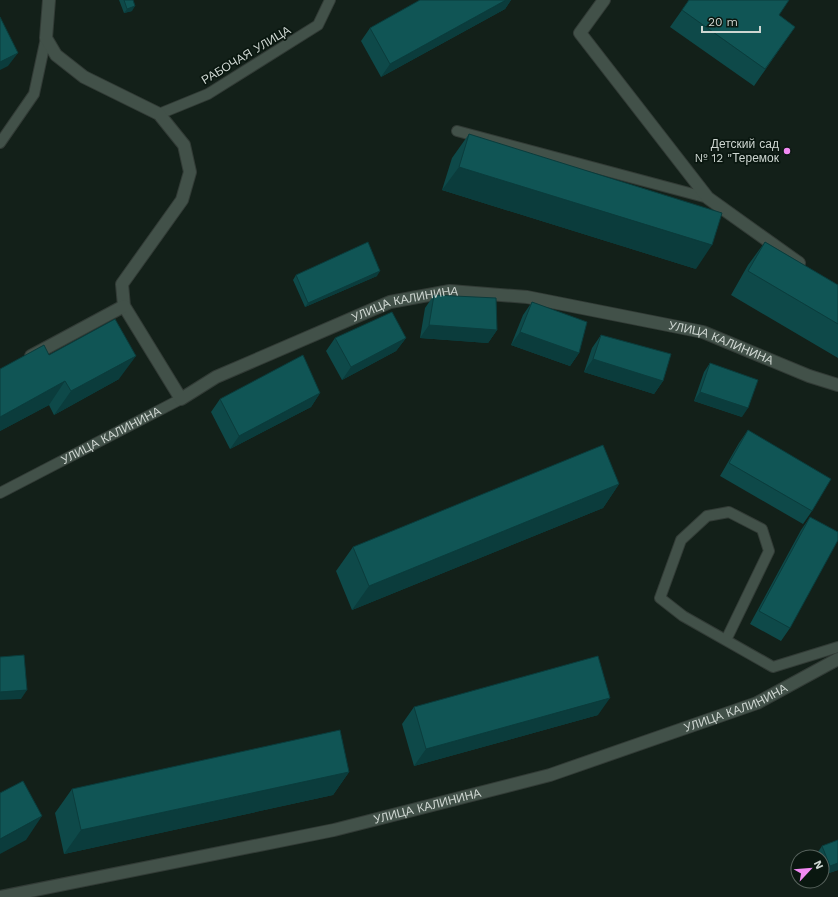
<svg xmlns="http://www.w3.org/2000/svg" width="838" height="897" font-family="'Work Sans',sans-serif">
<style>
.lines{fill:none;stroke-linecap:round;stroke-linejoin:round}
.lane-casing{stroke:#323b36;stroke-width:12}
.street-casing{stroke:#323b36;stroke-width:14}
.lane{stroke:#425149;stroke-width:10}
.street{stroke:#425149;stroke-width:12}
.wall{fill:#0e4949}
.shaded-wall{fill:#0b3c3c}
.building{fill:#105555;stroke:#0b3c3c}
.poi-dot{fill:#f28af3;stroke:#0a1710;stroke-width:1.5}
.labels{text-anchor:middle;stroke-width:3.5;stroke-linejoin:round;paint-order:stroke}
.street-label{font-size:12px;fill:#ced6d1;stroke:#0a1710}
.poi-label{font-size:12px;fill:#ced6d1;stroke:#0a1710;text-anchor:end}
</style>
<rect width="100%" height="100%" fill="#132019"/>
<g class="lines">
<g class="lane-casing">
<g id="lane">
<path d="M159,114l49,-20 110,-69 12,-25"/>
<path d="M457,131l251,67"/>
<path d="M0,143l34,-49 12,-56"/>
<path id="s1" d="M0,493l181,-94"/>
<path d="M726,640l43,-89 -7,-22 -33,-17 -22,4 -26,24 -21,58 23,18 90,51 65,-20"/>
</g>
</g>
<g class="street-casing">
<g id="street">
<path id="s2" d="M49,0l-3,38 10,17 28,22 75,37 25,31 6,27 -8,28 -60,84 2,22 57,93 35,-22 174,-75 60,-11 77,6 176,35 106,44 29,9"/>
<path d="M604,0l-24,33 128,165 91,65"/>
<path d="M31,356l93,-50"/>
<path id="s3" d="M0,897l334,-67 216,-55 207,-72 81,-44"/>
</g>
</g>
<use href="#lane" class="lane"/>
<use href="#street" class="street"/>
</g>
<path class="wall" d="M119,0h14l-1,11 -8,2z
M420,0h91l-6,9 -124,68 -20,-36 9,-13z
M689,0l90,15 16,12 -41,59 -84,-59z
M469,134l227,135 -254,-79 10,-32z
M765,242l73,43v73l-107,-63 17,-30z
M296,275l81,1 -72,31 -12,-27z
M434,295l63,35 -9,13 -68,-5 5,-30z
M532,302l47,51 -9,13 -59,-21 12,-30z
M601,335l62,46 -9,13 -70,-22 8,-24z
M335,338h71l-10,13 -54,29 -16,-29z
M49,355l70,24 -65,36 -5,-10 -49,26v-62z
M710,363l32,54 -48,-16 10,-29z
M320,393l-9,14 -81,42 -19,-37 9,-13z
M748,430l64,81 -9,13 -83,-48 19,-33z
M619,484l-16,24 -251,102 -16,-39 17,-24z
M810,517l-20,111 -9,13 -31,-17 51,-94z
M414,707l184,8 -184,51 -12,-42z
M349,772l-16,23 -269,59 -9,-41 17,-24z
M838,840v30l-15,5 -1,-3v-15h-5l-1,-2 6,-9z"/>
<path class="shaded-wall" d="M506,0h5l-6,9 -124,68 9,-13z
M135,6l-3,5 -8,2 3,-4z
M18,53l-10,13 -8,4v-8z
M459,167l253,78 -16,24 -254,-79z
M380,271l-3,5 -72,31 3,-4z
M429,325l68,5 -9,13 -68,-5z
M520,332l59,21 -9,13 -59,-21z
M406,338l-10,13 -54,29 9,-13z
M136,356l-17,23 -65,36 17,-24z
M593,359l70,22 -9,13 -70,-22z
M65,381l-16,24 -49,26v-14z
M700,392l48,16 -6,9 -48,-16z
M320,393l-9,14 -81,42 9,-13z
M619,484l-16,24 -251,102 17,-24z
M27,690l-6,9 -21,1v-8z
M610,698l-12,17 -184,51 12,-17z
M349,772l-16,23 -269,59 17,-24z
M42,816l-16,24 -26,14v-15z
M838,863v7l-15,5 7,-9z"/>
<path class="building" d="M124,0h9l2,6 -8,3z
M420,0h86l-116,64 -20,-36z
M689,0h100l-10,15 16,12 -30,42 -83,-59z
M0,17l18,36 -18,9z
M469,134l253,79 -10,32 -253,-78z
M368,242l12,29 -72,32 -12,-28z
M765,242l73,43v39l-90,-53z
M434,295l62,3 1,32 -68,-5z
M532,302l55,20 -8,31 -59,-21z
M392,312l14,26 -55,29 -16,-29z
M115,319l21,37 -65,35 -6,-10 -65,36v-48l44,-24 5,10z
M601,335l70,19 -8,27 -70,-22z
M303,355l17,38 -81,43 -19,-37z
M710,363l48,17 -10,28 -48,-16z
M748,430l83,49 -19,32 -83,-48z
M603,445l16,39 -250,102 -16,-39z
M810,517l28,15v8l-48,88 -31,-17z
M24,655l3,35 -27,2v-35z
M598,656l12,42 -184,51 -12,-42z
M340,730l9,42 -268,58 -9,-41z
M23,781l19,35 -42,23v-46z
M838,840v23l-8,3 -8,-20z"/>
<circle class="poi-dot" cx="787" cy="151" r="4"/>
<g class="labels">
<g class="street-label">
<text transform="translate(246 55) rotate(-31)" y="4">РАБОЧАЯ УЛИЦА</text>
<text dy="4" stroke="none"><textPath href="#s2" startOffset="753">УЛИЦА КАЛИНИНА</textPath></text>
<text dy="4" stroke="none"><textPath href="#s2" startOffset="1077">УЛИЦА КАЛИНИНА</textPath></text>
<text dy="4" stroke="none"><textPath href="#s1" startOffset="125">УЛИЦА КАЛИНИНА</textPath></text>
<text dy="4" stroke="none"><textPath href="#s3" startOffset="761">УЛИЦА КАЛИНИНА</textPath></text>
<text dy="4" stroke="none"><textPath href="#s3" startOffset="437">УЛИЦА КАЛИНИНА</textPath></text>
</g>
<g class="poi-label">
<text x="779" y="148">Детский сад<tspan x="779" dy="14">№ 12 "Теремок</tspan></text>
</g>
</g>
<g transform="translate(810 869) rotate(64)"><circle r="19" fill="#0a1710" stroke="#58635d"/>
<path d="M0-3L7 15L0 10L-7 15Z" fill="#f28af3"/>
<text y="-6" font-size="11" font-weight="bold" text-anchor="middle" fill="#ced6d1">N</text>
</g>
<path d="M702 26v6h58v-6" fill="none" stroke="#ced6d1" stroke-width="2"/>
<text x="708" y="26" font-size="12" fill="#ced6d1" stroke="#0a1710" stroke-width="3" paint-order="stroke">20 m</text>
</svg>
